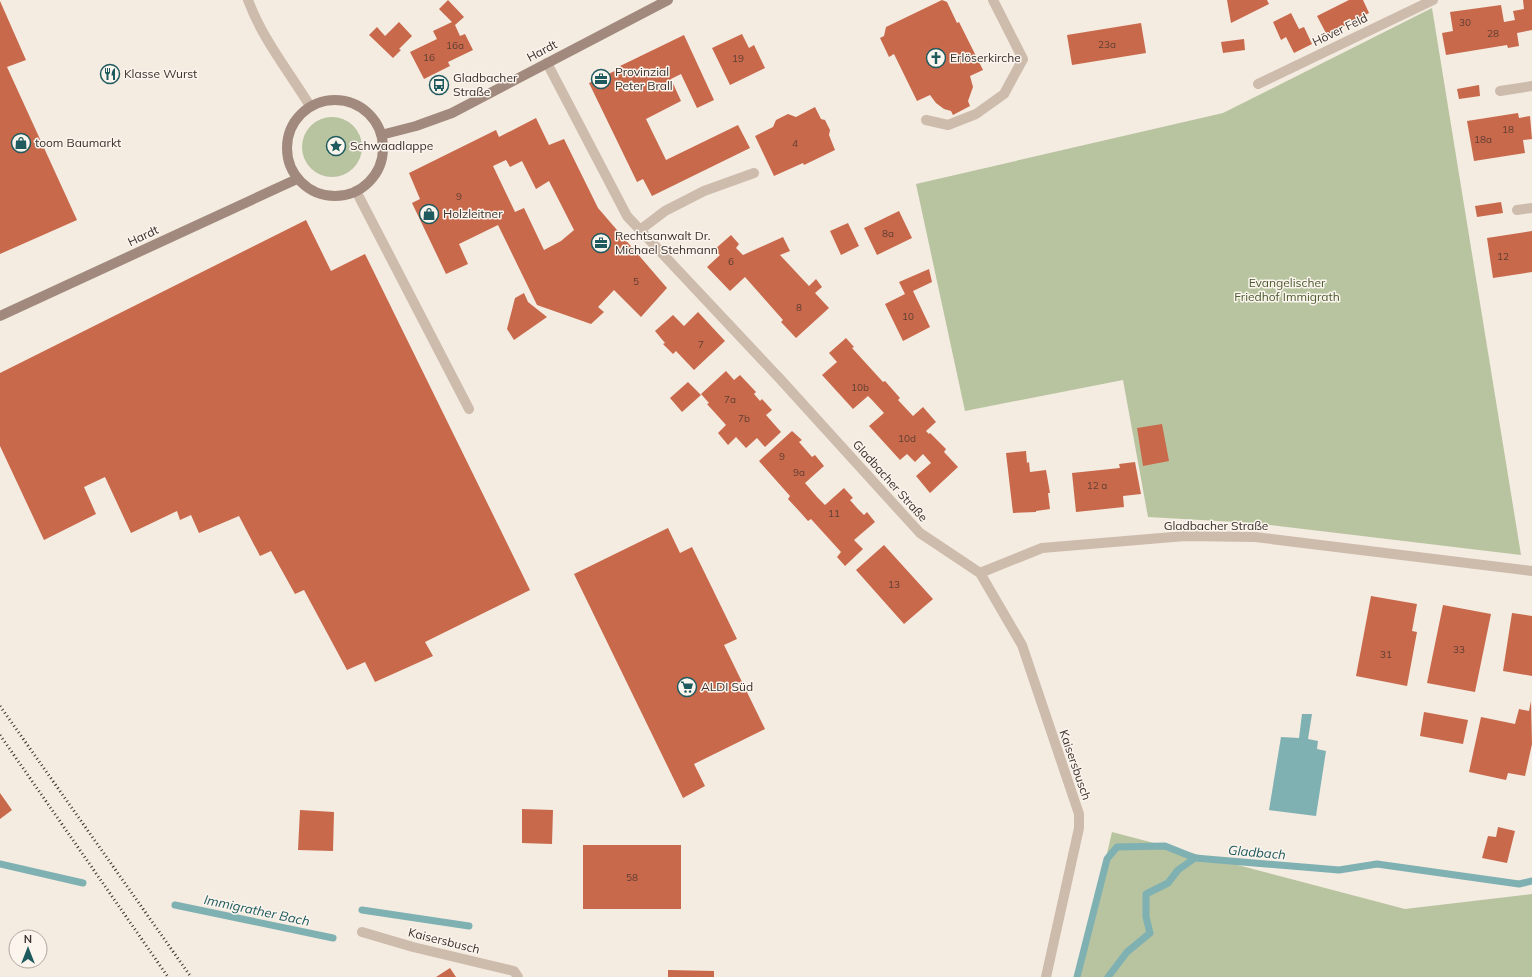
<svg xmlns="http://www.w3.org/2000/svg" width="1532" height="977" font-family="Mulish,sans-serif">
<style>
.green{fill:#b8c4a0}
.water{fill:#7fb0b2}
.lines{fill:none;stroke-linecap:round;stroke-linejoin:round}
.stream{stroke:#7fb0b2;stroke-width:7}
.building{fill:#c8694b;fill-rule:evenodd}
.lane{stroke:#cdbbac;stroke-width:10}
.street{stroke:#cdbbac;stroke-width:10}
.secondary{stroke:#a18a7d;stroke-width:10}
.rail{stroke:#3b302b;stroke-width:3;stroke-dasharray:1 3;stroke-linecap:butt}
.labels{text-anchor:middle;stroke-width:3;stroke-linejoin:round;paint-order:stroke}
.number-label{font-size:10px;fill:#5e3e33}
.street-label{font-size:12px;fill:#3b302b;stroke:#fbf5ee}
.poi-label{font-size:12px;fill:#3b302b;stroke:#fbf5ee;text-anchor:start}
.park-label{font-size:12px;fill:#4a5a2e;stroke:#fbf5ee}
.water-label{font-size:13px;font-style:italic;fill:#1f5a5e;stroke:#fbf5ee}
</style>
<rect width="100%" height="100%" fill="#f4ebe1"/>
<path class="green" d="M1432,8l89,547 -268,-32 -105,-6 -25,-137 -158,31 -49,-227 307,-71z
M302 147a30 30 0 1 1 60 0a30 30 0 1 1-60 0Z
M1112,832l293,77 127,-15v83h-454z"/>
<path class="water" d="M1302,714h10l-4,25 10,2 -1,8 9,2 -10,65 -47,-6 12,-73 18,1z"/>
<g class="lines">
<path class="stream" d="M0,864l83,19
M175,905l158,33
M362,910l107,16
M1077,977l30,-118 10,-12 48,-1 30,12 144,12 38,-6 142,20 13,-3
M1108,977l19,-25 23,-19 -4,-16v-23l22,-11 10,-13 17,-12"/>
</g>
<path class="building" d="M448,0l16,17 -9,8 5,11 5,-2 8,16 -25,12 2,4 -26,13 -14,-27 27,-13 -4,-8 19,-9 -13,-13z
M942,0l5,2 10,21 2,-1 24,48 -13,6 3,11 -5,14 2,5 -17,9 -2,-4 -7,-2 -8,-6 -6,-8 -13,6 -23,-47 -5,3 -9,-19 4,-2 2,-9z
M1227,0h40l2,4 -38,19z
M1349,0h14l6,13 -42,22 -10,-19z
M1523,0h9v30l-15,3 2,13 -11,2 -1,-3 -61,10 -4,-22 11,-2 -3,-19 51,-7 3,17 11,-2 -2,-9 11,-2z
M0,1l26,59 -19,7 70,153 -77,34z
M1291,13l8,16 5,-2 8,17 -18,9 -8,-16 -5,3 -8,-18z
M399,22l13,14 -13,13 2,1 -8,8 -24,-23 8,-8 8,9z
M1141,23l5,30 -74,12 -5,-30z
M742,34l7,14 5,-3 11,23 -35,17 -18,-37z
M684,35l30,65 -17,8 -16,-34 -10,5 10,22 -35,18 20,41 72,-35 12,23 -98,48 -9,-17 -6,3 -48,-99 32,-15 -1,-2z
M1244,39l1,11 -22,3 -2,-11z
M1479,85l1,11 -21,3 -2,-10z
M815,107l6,12 4,1 5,10 -1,5 6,15 -31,15 -1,-2 -29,13 -19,-40 18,-9 3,-7 12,-6 8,3z
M1518,113l1,5 11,-2 2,23 -9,1 2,13 -51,8 -7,-40z
M536,118l13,27 15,-6 34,69 69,80 -26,29 -27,-27 -16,17 6,5 -13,12 -54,-19 -39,-80 -39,19 9,20 -22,10 -34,-71 8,-4 -11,-26 87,-43 3,7zM506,160l4,7 12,-6 14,28 13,-8 25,49 -13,11 -17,9 -20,-42 -9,4 -22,-46z
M1501,202l2,11 -26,4 -2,-11z
M899,211l13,27 -35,17 -13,-27z
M306,220l25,51 34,-17 165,336 -105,52 8,14 -58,26 -10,-20 -18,8 -43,-80 -9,4 -24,-43 -11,5 -21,-40 -40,17 -8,-18 -11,5 -3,-9 -46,22 -26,-56 -21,10 12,27 -52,26 -44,-94v-73z
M848,223l11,23 -18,9 -11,-24z
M1532,231v41l-39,6 -6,-40z
M731,235l8,9 -3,4 7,7 40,-18 7,14 -10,4 29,31 7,-7 6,8 -7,6 14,15 -33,30 -15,-16 2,-2 -38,-43 -15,14 -23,-24 13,-12 -6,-5z
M929,269l3,13 -19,9 17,36 -27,14 -18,-37 20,-10 -6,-12z
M524,293l4,9 19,15 -33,23 -7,-11 8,-31z
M698,312l27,29 -31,29 -18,-19 -3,3 -10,-10 2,-1 -10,-12 18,-16 11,11z
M846,338l8,9 -2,1 31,34 2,-1 15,17 -2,2 15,16 10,-9 13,15 -10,9 3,3 1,-1 16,16 -2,3 14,15 -28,26 -14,-17 15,-13 -8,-9 -8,8 -8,-8 -7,6 -31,-34 15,-13 -12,-13 -4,-4 -15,13 -31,-34 15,-13 -8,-9z
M726,371l8,9 6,-5 16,17 -2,2 6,7 2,-2 10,11 -6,5 15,17 -16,15 -8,-9 -11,10 -10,-11 -8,8 -10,-12 8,-8 -19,-21 2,-1 -8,-9z
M688,382l13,13 -19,17 -12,-14z
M1162,424l7,37 -26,5 -6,-38z
M792,431l10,9 -3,2 13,15 3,-2 9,11 -19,17 12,14 8,8 19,-17 9,10 -3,2 7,8 7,7 3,-3 8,10 -21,18 9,9 -18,17 -8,-9 4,-5 -30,-33 -3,2 -8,-9 -12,-13 2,-3 -31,-35z
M1026,451l1,12 2,-1 1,10 16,-2 4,23h-2l2,16 -14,2v1l-23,1 -7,-60z
M1135,462l6,32 -18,2 1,11 -48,5 -4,-39 48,-5 -1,-4z
M668,528l12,25 12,-6 45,92 -13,6 41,84 -71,35 11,22 -22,12 -109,-224z
M884,545l49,54 -29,25 -48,-54z
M1371,596l46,8 -5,27 5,1 -10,54 -51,-10z
M1443,605l48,9 -16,78 -48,-9z
M1512,613l20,3v60l-29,-5z
M1531,701l1,43 -7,32 -17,-3 -2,7 -37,-8 12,-55 34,7 4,-15 10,2z
M1424,712l44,8 -5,24 -43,-8z
M0,793l12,17 -12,9z
M522,809l31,1 -1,34 -30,-1z
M300,810l34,2 -1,39 -35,-1z
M1498,827l17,4 -8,32 -25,-5 6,-22 8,1z
M583,845h98v64h-98z
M450,968l6,9h-20z
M668,970l46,1v6h-46z"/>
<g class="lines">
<path class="lane" d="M926,120l22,5 28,-11 28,-20 19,-35 -30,-59
M356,191l113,218
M640,230l25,-19 39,-20 50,-18"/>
<path class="street" d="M248,0c15,40 40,70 62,106
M547,63l80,153 154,164 139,153 60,40 42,72 57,169v14l-33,149
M1258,84l175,-84
M1500,91l32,-5
M1517,210l15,-2
M980,573l62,-25 143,-12 70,1 277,34
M362,932l51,15 101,24 4,6"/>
<path class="secondary" d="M287 148a48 48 0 1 1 96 0a48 48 0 1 1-96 0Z
M381,135l35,-9 36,-13 216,-113
M0,316l297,-137"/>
<path class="rail" d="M0,706l191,271
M0,735l168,242"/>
</g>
<defs>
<g id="church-ring" transform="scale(1)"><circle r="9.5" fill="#fbf5ee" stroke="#1f5a5e" stroke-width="1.5"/><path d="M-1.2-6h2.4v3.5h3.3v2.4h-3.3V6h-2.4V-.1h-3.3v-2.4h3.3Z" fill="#1f5a5e"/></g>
<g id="restaurant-ring" transform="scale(1)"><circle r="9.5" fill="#fbf5ee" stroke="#1f5a5e" stroke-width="1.5"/><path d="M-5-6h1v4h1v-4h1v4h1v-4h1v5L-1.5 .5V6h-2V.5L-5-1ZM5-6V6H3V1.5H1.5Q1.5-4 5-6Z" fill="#1f5a5e"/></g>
<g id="office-ring" transform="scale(1)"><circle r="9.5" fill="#fbf5ee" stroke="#1f5a5e" stroke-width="1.5"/><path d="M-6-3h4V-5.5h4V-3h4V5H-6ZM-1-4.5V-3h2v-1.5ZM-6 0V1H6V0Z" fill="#1f5a5e"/></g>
<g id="bus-ring" transform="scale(1)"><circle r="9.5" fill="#fbf5ee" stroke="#1f5a5e" stroke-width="1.5"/><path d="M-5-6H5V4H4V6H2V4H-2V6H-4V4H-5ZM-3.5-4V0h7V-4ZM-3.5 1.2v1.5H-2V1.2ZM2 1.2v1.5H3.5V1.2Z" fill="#1f5a5e"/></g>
<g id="shop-ring" transform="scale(1)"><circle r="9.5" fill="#fbf5ee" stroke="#1f5a5e" stroke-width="1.5"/><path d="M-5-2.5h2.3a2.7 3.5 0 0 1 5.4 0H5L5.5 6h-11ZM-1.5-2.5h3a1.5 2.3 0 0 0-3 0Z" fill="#1f5a5e"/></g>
<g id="sight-ring" transform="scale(1)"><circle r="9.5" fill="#fbf5ee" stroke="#1f5a5e" stroke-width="1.5"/><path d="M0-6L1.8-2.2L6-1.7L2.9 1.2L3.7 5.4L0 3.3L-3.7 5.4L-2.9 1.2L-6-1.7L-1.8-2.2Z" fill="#1f5a5e"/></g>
<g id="supermarket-ring" transform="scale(1)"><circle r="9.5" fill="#fbf5ee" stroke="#1f5a5e" stroke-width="1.5"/><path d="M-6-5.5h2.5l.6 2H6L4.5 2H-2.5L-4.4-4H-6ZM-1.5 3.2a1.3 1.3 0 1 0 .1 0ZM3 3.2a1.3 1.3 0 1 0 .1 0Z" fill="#1f5a5e"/></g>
</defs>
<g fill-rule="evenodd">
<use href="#church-ring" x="936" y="58"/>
<use href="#restaurant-ring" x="110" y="74"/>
<use href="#office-ring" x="601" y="79"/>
<use href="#bus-ring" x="439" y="85"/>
<use href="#shop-ring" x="21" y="143"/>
<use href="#sight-ring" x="336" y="146"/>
<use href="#shop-ring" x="429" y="214"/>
<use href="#office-ring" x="601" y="243"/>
<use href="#supermarket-ring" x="687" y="687"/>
</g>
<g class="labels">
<g class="number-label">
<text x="1465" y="26">30</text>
<text x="1493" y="37">28</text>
<text x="1107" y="48">23a</text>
<text x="455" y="49">16a</text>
<text x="429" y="61">16</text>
<text x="738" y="62">19</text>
<text x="1508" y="133">18</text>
<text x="1483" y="143">18a</text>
<text x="795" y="147">4</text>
<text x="459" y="200">9</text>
<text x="888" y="237">8a</text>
<text x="1503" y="260">12</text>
<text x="731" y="265">6</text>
<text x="636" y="285">5</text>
<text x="799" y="311">8</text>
<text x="908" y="320">10</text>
<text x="701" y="348">7</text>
<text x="860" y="391">10b</text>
<text x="730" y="403">7a</text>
<text x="744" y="422">7b</text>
<text x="907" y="442">10d</text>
<text x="782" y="460">9</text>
<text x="799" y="476">9a</text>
<text x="1097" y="489">12 a</text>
<text x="834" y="517">11</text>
<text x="894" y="588">13</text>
<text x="1459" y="653">33</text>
<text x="1386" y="658">31</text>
<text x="632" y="881">58</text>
</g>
<g class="street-label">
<text transform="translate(1340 30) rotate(-26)" y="4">Höver Feld</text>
<text transform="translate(542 51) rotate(-28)" y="4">Hardt</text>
<text transform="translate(143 236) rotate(-25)" y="4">Hardt</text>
<text transform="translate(890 481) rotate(48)" y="4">Gladbacher Straße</text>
<text x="1216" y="530">Gladbacher Straße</text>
<text transform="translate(1075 765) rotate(71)" y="4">Kaisersbusch</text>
<text transform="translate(444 941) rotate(14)" y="4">Kaisersbusch</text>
</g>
<g class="poi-label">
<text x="950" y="62">Erlöserkirche</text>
<text x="615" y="76">Provinzial<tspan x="615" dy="14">Peter Brall</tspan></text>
<text x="124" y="78">Klasse Wurst</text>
<text x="453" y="82">Gladbacher<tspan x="453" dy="14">Straße</tspan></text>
<text x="35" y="147">toom Baumarkt</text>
<text x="350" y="150">Schwaadlappe</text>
<text x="443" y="218">Holzleitner</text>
<text x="615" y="240">Rechtsanwalt Dr.<tspan x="615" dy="14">Michael Stehmann</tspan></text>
<text x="701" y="691">ALDI Süd</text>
</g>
<g class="park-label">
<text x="1287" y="287">Evangelischer<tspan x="1287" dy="14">Friedhof Immigrath</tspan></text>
</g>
<g class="water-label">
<text transform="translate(1257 852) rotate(5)" y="5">Gladbach</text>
<text transform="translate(257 910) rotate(12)" y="5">Immigrather Bach</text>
</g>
</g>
<g transform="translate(28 949)"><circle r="19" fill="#fbf5ee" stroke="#aea6a0"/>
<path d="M0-3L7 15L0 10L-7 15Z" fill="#1f5a5e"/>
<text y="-6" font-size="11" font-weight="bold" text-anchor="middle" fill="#3b302b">N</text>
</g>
</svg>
